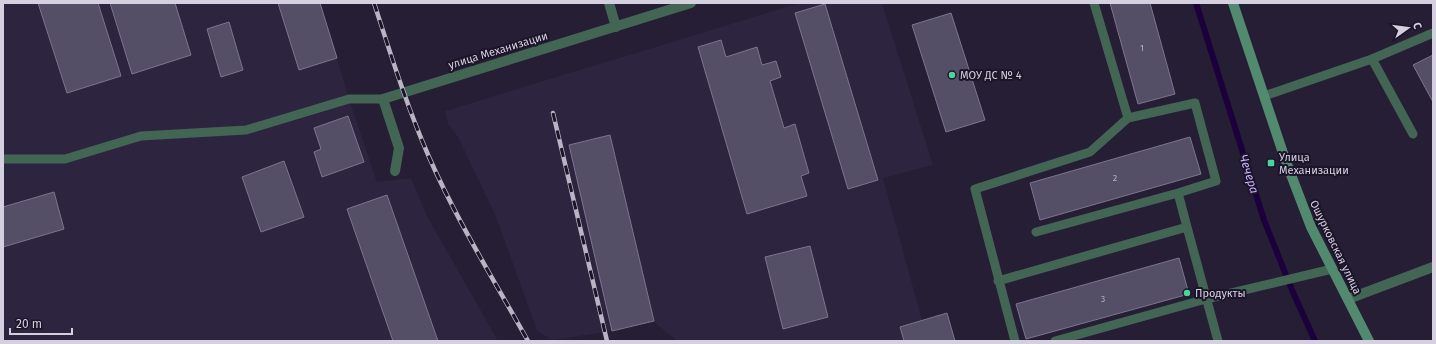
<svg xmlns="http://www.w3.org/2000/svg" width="1436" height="344" font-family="'Fira Sans',sans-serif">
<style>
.built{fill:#2d2440}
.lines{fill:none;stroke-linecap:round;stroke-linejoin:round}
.stream{stroke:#1c003b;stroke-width:6}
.building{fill:#554e67;stroke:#7d7590}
.lane{stroke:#426554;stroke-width:9}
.street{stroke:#426554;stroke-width:10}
.secondary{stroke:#528a6f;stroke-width:10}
.rail-casing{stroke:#b8b4c4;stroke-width:4.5}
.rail{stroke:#1c152a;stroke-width:3;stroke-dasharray:9;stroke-linecap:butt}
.poi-dot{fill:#4ad49c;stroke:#1c152a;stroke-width:1.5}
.labels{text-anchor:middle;stroke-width:4;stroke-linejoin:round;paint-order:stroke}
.number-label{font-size:9px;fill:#b4b0c1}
.street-label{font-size:11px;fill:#d4d0df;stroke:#1c152a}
.poi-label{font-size:11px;fill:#d4d0df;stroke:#1c152a;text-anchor:start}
.water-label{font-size:12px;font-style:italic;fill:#c9b1fe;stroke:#1c152a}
</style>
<rect width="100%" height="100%" fill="#251e34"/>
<path class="built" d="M3,3h317l29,96 28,83 34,-4 16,38 71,125h-495z
M800,3h82l51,162 -50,13 39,142 25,-7 8,28h-278l-24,-20 -41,10 -59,9 -16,-9 -40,-112 -39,-82 -10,-13 -3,-13z"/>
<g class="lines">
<path class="stream" d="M1196,3l68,217 28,70 23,51"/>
</g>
<path class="building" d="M38,3h60l23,73 -54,17z
M110,3h65l16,52 -59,19z
M278,3h42l17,55 -38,12z
M1110,3h40l25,91 -37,10z
M825,4l53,176 -30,9 -53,-176z
M951,13l34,107 -39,12 -34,-107z
M229,22l14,48 -22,7 -14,-48z
M721,40l5,17 31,-10 5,18 14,-4 5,16 -11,4 14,47 11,-4 14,49 -8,3 6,20 -60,18 -49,-167z
M1433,55v47l-20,-37z
M348,116l16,46 -42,15 -8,-25 7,-3 -7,-21z
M610,135l44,186 -42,10 -43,-186z
M1190,137l11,37 -161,46 -10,-37z
M284,161l20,56 -43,15 -19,-55z
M54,192l10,37 -61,18v-40z
M387,195l51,146h-45l-46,-132z
M810,246l18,71 -45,12 -18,-72z
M1179,258l10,36 -163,45 -10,-35z
M947,313l8,28h-51l-4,-14z"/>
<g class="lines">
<path class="lane" d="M1372,59l41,75
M1264,96l108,-37 61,-26
M1128,118l67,-15 21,78 -38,12
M3,159h62l76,-23 105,-6 103,-31h34
M1036,232l142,-39 9,34
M998,281l189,-54 31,114
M1015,341l-40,-152 115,-37 38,-34 -34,-115
M1055,341l151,-42 126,-30"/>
<path class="street" d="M609,3l7,24
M395,171l4,-23 -16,-49 308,-96
M1348,299l85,-32"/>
<path class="secondary" d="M1233,3l52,156 26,68 58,114"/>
<g class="rail-casing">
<path id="rail" d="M374,3c17,52 33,104 55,154 28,64 65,123 99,184
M553,113l54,228"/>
</g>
<use href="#rail" class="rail"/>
</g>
<g class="poi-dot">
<circle cx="952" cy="75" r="4"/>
<rect x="1267" y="159" width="8" height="8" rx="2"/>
<circle cx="1187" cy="293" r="4"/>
</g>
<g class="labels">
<g class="number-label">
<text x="1142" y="51">1</text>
<text x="1115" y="181">2</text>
<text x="1103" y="302">3</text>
</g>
<g class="street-label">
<text transform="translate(498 50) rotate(-17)" y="4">улица Механизации</text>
<text transform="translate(1336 247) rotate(64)" y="4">Ошурковская улица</text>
</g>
<g class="poi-label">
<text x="960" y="79">МОУ ДС № 4</text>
<text x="1279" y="161">Улица<tspan x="1279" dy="13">Механизации</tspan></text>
<text x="1195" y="297">Продукты</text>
</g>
<g class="water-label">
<text transform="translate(1249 174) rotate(73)" y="4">Чечера</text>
</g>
</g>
<rect width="1436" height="344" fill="none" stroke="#d4d0df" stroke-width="8"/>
<g transform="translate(1408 28) rotate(76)" stroke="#1c152a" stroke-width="3" paint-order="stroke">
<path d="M0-3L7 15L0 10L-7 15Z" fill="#d4d0df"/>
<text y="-6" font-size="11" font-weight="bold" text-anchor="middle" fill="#d4d0df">С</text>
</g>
<path d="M10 328v6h62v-6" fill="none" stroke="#d4d0df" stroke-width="2"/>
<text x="16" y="328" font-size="12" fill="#d4d0df" stroke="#1c152a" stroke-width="3" paint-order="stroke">20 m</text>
</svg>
